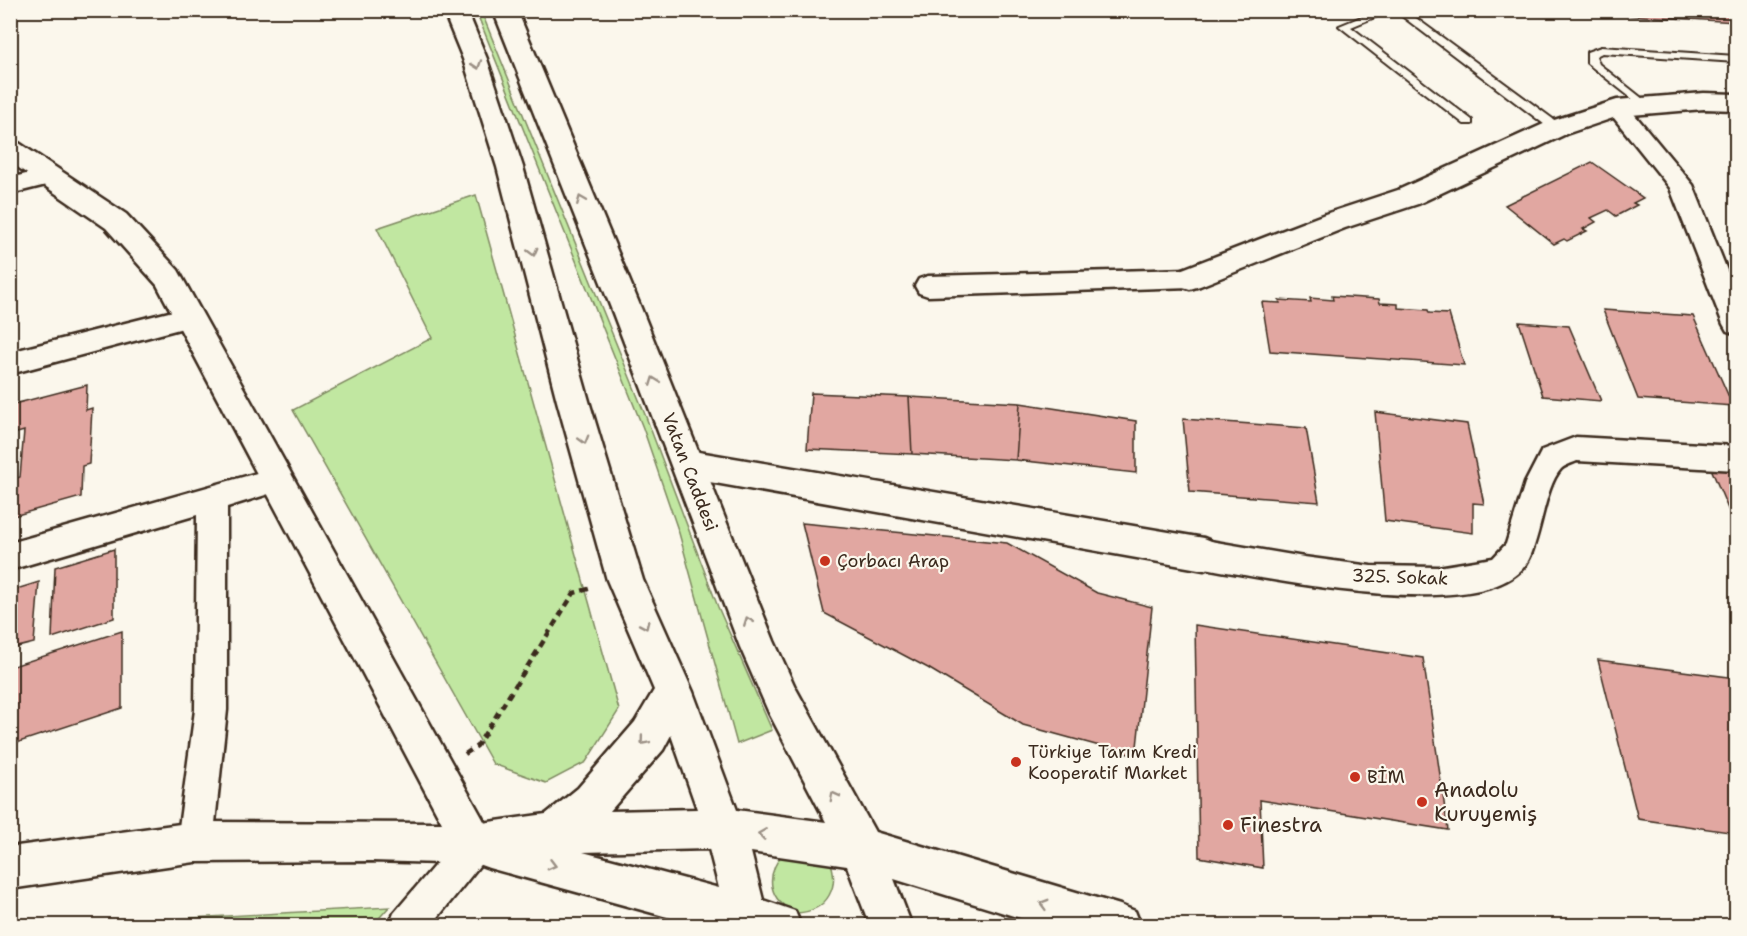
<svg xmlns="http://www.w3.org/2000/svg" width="1747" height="936" font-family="'Shantell Sans',sans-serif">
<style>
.green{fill:#c1e7a1;stroke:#7e8860;stroke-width:1.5}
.building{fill:#e1a7a1;stroke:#3b2a1e;stroke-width:1.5}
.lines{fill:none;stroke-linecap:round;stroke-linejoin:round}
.service-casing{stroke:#3b2a1e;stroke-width:4}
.minor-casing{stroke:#3b2a1e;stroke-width:5}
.tertiary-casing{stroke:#3b2a1e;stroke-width:5}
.secondary-casing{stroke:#3b2a1e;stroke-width:5}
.path{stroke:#3b2a1e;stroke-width:4.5;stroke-dasharray:7 5;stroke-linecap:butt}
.service{fill:#fbf7ec;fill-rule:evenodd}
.minor{fill:#fbf7ec;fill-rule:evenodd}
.tertiary{fill:#fbf7ec;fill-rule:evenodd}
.secondary{fill:#fbf7ec;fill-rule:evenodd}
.oneway{stroke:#9b9085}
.poi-dot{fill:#c8321e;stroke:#fbf7ec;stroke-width:2}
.labels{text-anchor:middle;stroke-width:4.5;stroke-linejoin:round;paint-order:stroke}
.street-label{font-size:18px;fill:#3b2a1e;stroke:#fbf7ec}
.poi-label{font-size:18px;fill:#3b2a1e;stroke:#fbf7ec;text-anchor:start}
.near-poi-label{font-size:21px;fill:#3b2a1e;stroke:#fbf7ec;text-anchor:start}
</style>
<rect width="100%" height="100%" fill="#fbf7ec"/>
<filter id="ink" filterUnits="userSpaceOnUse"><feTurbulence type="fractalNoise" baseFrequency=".0167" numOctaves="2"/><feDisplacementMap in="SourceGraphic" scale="12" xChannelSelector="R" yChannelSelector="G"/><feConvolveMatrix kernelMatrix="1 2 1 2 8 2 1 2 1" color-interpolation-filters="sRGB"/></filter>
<g filter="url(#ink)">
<path class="green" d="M476,11h5l165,406 72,190 54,123 -35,14 -58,-211 -36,-105z
M476,195l143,515 -33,52 -40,21 -53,-19 -200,-354 139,-72 -55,-110z
M784,852l45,6c12,28 -1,53 -32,55 -29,-12 -33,-37 -13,-61z
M389,907l-16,18h-307z"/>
<path class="building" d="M1544,10h192v12z
M1592,162l51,36 -10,5 4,2 -21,11 -8,-6 -17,8 5,4 -13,7 4,2 -20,10 -3,-2 -10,5 -49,-39z
M1332,296l47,3 1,4 18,1v4l30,2 1,3 20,1 15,51 -194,-14 -8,-49 18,1 -1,-3 32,2 -1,-4 23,2z
M1603,310l90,6 40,90 -95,-7z
M1519,322l50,4 32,75 -58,-5z
M87,385l-1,25 6,-2 -3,56 -7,2 -1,31 -71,20v-37l10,-3 4,-46 -14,4v-30z
M811,393l98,4 3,57 -105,-5z
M909,397l111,6 -4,57 -104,-6z
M1020,403l116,18v52l-120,-13z
M1375,412l92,12 17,80 -11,-1v30l-88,-12z
M1183,419l123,9 13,74 -129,-10z
M1710,466l26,2v60z
M802,523l205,20 90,50 55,14 -16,149 -113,-31 -95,-57 -104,-55z
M114,549v69l-62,20 3,-71z
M39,582l-5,61 -24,6v-58z
M1195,625l228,33 25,172 -188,-30 3,68 -64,-11z
M122,631v77l-112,37v-78z
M1598,660l138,18v155l-98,-14z"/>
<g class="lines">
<g class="service-casing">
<path id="service" d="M1378,10h14l-41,17 121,93v4h-8l-125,-98z
M1394,10h11l156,115v6h-8z
M1601,47l135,9v6l-134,-9 -6,3 3,8 49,39v4l-4,1 -57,-45v-11z"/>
</g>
<g class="minor-casing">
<path id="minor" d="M1617,101l8,2 68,82 43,108v41l-9,-3 -4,-7 -53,-136 -64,-80 3,-5z
M50,168l8,2 4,6 -4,6 -48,12v-16z
M1190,269l9,2 4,7 -4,7 -9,2 -262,9 -9,-3 -4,-7 4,-7 9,-3z
M189,307l9,3 4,7 -4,7 -188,50v-22z
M1576,437l160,9v24l-159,-9c-4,2 -12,4 -16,8 -16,17 -20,66 -32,90 -34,70 -262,19 -325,9l-11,-4 -4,-10 4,-10 11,-4 100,17 67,9 67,1 55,-9 13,-14 19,-61 17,-33z
M278,467l10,3 4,9 -4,9 -61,19v203l-14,132 -6,12 -12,6 -12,-6 -6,-12 18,-132 2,-195 -187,55v-27z
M475,826l12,6 6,12 -6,12 -56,70h-42l5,-13 69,-81z"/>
</g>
<g class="tertiary-casing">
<path id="tertiary" d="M1704,93l32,1v16l-32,-1 -85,7 -53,18 -148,70 -73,24 -145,58 -10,3 -10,-3 -5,-8 5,-8 145,-56 73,-24 150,-68 69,-22z
M10,140l9,3 107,71 52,56 311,560 6,14 -6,14 -14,6 -103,-3 -177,1 -185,27v-42l185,-25 247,1 -285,-538 -51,-57 -96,-66z
M687,450l517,88 12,5 5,11 -5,11 -12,5 -517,-92 -12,-4 -4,-10 4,-10z"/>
</g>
<g class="secondary-casing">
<path id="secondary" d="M443,10h24l20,49 36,108 66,234 54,179 50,112 44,118 89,12 -57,-109 -29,-66 -129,-339 -118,-298h24l124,298 133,333 21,46 80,145 245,73 15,6 6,15h-95l-152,-47 18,47h-42l-23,-60 -96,-14 12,48 32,11 6,15h-101l-211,-58 -28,-10 -6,-14 6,-14 14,-6 71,-10 32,-26 57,-66 19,-32 -47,-110 -50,-179 -60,-234 -34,-108zM671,735l26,74 -87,2 53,-61zM709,849l10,39 -136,-36z"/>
</g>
<path class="path" d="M465,754l12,-8 97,-153 18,-5"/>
<use href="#service" class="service"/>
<use href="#minor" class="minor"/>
<use href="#tertiary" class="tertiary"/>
<use href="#secondary" class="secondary"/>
</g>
<defs><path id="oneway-chevron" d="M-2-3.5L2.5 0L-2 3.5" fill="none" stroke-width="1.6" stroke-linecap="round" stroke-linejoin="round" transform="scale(1.5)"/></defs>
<g class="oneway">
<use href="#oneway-chevron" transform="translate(477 65) rotate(71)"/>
<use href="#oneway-chevron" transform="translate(581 200) rotate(-112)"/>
<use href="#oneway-chevron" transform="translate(533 252) rotate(75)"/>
<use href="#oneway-chevron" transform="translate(654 381) rotate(-111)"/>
<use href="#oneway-chevron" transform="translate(584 440) rotate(74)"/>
<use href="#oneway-chevron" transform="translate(748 621) rotate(-111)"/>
<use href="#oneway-chevron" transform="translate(645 625) rotate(66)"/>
<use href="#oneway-chevron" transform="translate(644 741) rotate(130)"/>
<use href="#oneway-chevron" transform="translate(834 796) rotate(-118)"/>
<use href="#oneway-chevron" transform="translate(762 834) rotate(-172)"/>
<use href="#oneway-chevron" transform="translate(552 865) rotate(15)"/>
<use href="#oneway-chevron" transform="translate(1044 904) rotate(-164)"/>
</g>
</g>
<g class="poi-dot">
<circle cx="825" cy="561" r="6"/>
<circle cx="1016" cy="762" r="6"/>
<circle cx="1355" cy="777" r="6"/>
<circle cx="1422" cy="802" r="6"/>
<circle cx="1228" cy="825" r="6"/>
</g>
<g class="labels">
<g class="street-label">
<text transform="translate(690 472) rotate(69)" y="6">Vatan Caddesi</text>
<text transform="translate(1400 577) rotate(2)" y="6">325. Sokak</text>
</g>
<g class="poi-label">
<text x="837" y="567">Çorbacı Arap</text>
<text x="1028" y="758">Türkiye Tarım Kredi<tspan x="1028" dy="21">Kooperatif Market</tspan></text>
<text x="1367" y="783">BİM</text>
</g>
<g class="near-poi-label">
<text x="1434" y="797">Anadolu<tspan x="1434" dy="24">Kuruyemiş</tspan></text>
<text x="1240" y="832">Finestra</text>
</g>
</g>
<rect width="1747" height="936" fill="none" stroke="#fbf7ec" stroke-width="36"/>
<rect x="18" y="18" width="1711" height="900" fill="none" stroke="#3b2a1e" stroke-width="2" filter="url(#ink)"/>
</svg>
